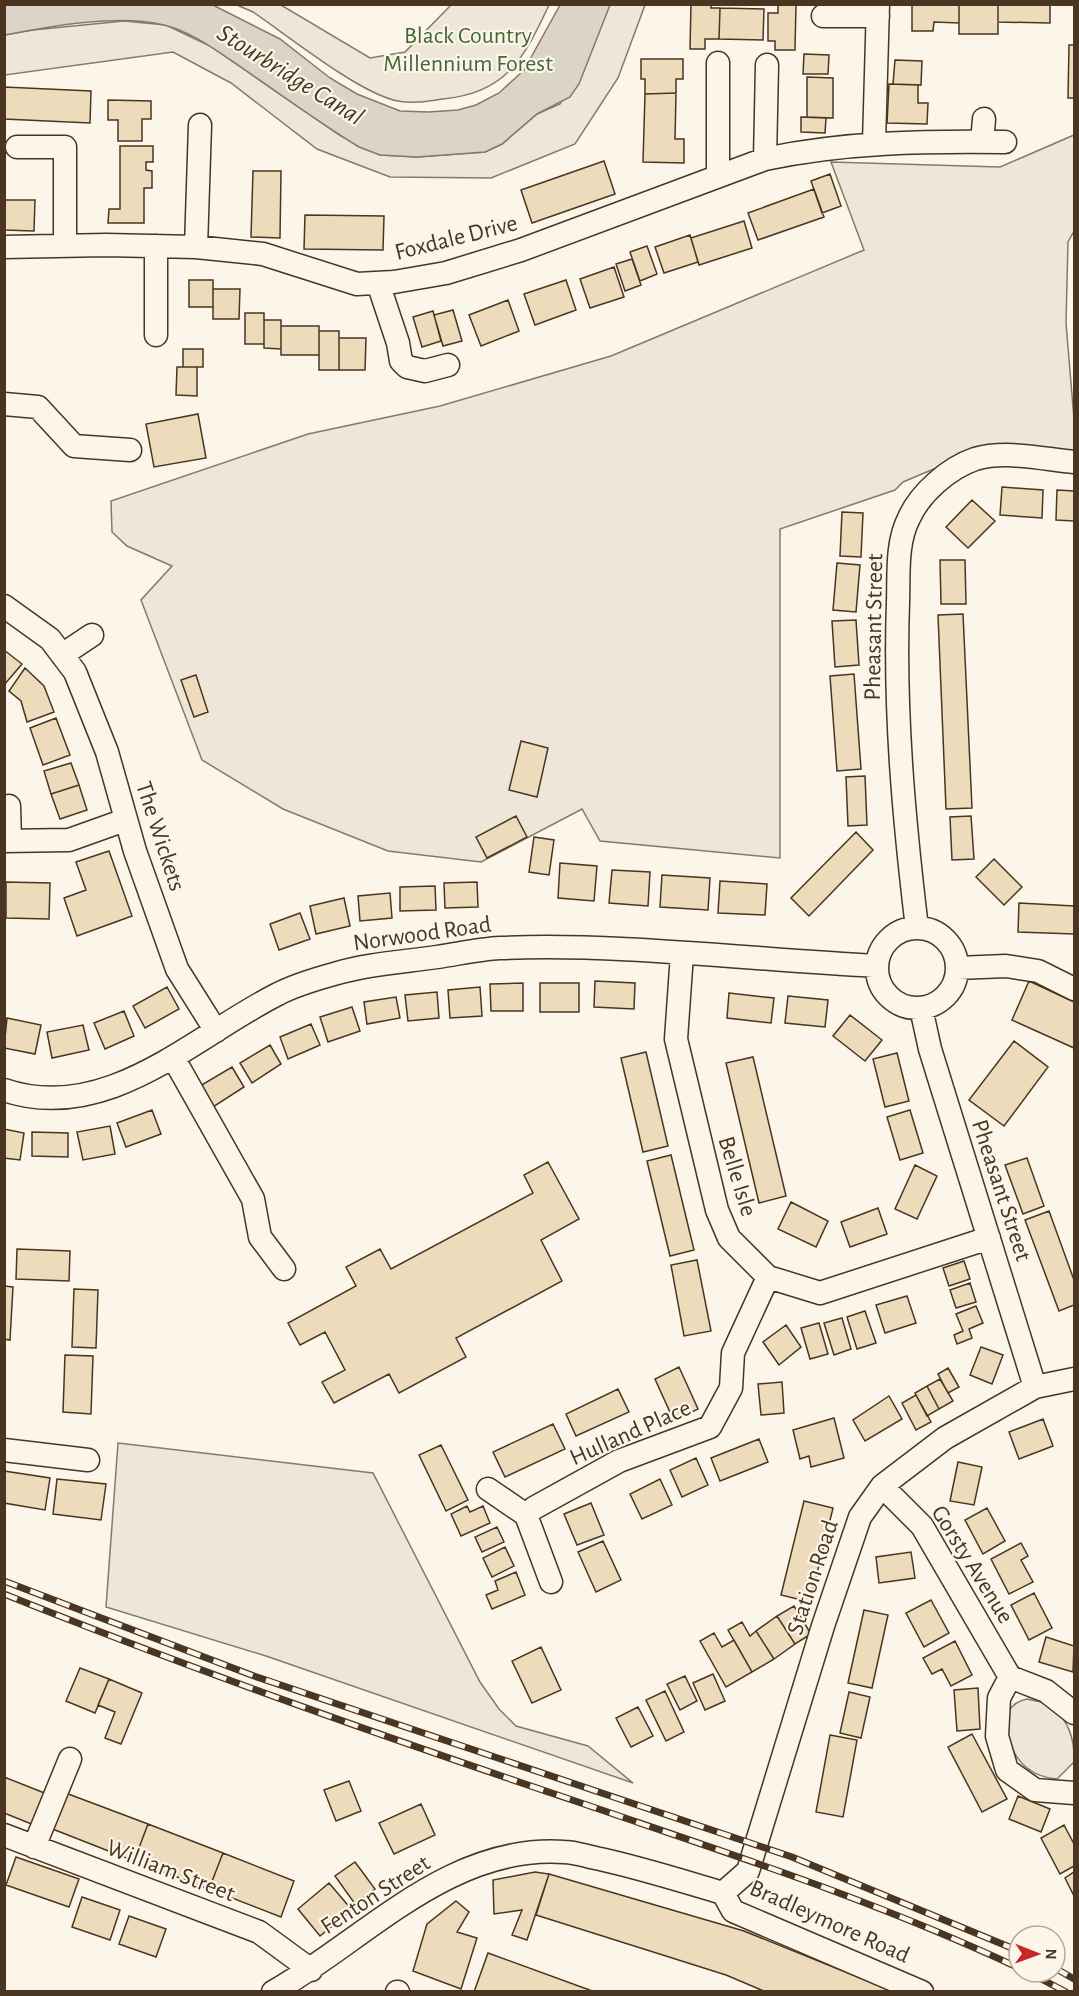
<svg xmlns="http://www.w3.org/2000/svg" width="1079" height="1996" font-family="'Alegreya Sans',sans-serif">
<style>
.green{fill:#ede6d9;stroke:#887966;stroke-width:1.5}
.water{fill:#dcd4c6;stroke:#887966;stroke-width:1.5}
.building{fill:#ecdcbc;stroke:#4a3520;stroke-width:1.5}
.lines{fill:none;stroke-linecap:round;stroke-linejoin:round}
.minor-casing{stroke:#4a3520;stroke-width:25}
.minor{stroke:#fbf6e9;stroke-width:22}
.rail-casing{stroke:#4a3520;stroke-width:7}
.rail{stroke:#fbf6e9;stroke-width:4.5;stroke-dasharray:14;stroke-linecap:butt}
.labels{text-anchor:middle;stroke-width:4.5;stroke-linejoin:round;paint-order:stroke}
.park-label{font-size:24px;fill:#436837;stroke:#fbf6e9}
.street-label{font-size:24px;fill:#4a3520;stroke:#fbf6e9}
.water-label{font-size:26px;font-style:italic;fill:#4a3520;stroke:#fbf6e9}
</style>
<rect width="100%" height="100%" fill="#fbf6e9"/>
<path class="green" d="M237,5h44l89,53 35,-6 46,-47h98c-25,53 -42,88 -106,94 -15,2 -30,5 -45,2 -38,-7 -111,-66 -145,-89z
M610,5h35l-27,73 -43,66 -84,34 -101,-1 -73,-28 -86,-66 -58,-31 -168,23 -1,-40 29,-5 91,-9 42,4 44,21 131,90 39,19 37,2 68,-5 17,-8 35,-30 23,-10z
M1074,135v96l-6,11 -2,81 8,96v39l-107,-3 -64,27 -8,8 -115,39v329l-180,-17 -18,-32 -101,53 -93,-11 -105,-42 -81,-49 -61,-160 31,-34 -45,-20 -15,-14 -1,-31 197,-67 132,-28 171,-50 253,-106 -33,-88 169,5z
M118,1443l255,30 107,209 19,27 17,17 72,20 45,37 -367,-127 -160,-49z
M1027,1699l24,5c17,17 24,34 23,58l-17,17c-10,-1 -19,-3 -27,-9 -23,-15 -39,-64 -3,-71z"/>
<path class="water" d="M5,4l208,1 67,34 50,39 27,16 43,17 28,1 30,-2 18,-5 23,-12 25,-23 36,-65h50l-31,79 -9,13 -33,17 -35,30 -17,8 -68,5 -37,-2 -21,-8c-41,-25 -79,-53 -118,-80 -24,-16 -49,-35 -77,-42 -47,-11 -112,1 -159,10z"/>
<path class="building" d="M691,4h20v4h9l-1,31h-14v10h-15z
M778,4h18l-1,46h-20v-9h-7v-28h10z
M912,4h47v19l-25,-1 -1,9h-21z
M959,4h39v30h-39z
M998,4h52v19l-52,-1z
M720,8l44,1 -1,31 -44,-1z
M1069,45h5v53h-6z
M804,54l25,1 -1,19h-25z
M641,59h42v20h-7v14l-31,1v-15h-4z
M895,60l27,1 -1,24 -28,-1z
M807,77l26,1v40l-26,-1z
M889,84l29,1v18h10l-1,21 -40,-1z
M4,87l87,4 -1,32 -86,-4z
M676,93l-1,46h9v24l-41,-1 2,-68z
M108,100l43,1v18h-9v22h-24v-21h-10z
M801,117l25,1 -1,15 -24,-1z
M120,146h33v16h-7v8l6,1v17h-8v35h-36l1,-14h11z
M604,161l11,33 -83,29 -11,-33z
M253,171h28l-1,67 -29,-1z
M830,174l11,32 -19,7 -11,-32z
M814,189l10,28 -66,23 -10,-27z
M4,200h31l-1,31 -30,-1z
M305,215l79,1 -1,34 -79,-1z
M744,221l8,27 -53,17 -8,-27z
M690,235l8,27 -34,11 -9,-26z
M647,246l10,28 -17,7 -10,-29z
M632,259l9,26 -16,6 -9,-27z
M614,267l10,30 -34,11 -10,-29z
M189,280h24v27h-24z
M566,280l10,30 -41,15 -11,-31z
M213,289h27l-1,30h-26z
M508,300l11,31 -38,15 -12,-31z
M453,310l9,31 -19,5 -9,-31z
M433,311l8,30 -19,6 -9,-30z
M245,313h19v31h-19z
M264,320h17v29l-17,-1z
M281,326h38v29h-38z
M319,331h20v39h-20z
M339,338h27l-1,32h-26z
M183,349h20v18h-20z
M177,367h20v29l-21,-1z
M198,414l8,44 -52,9 -8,-43z
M1002,487l41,3 -1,28 -42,-3z
M1057,490l17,1v30l-18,-1z
M972,500l23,21 -27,27 -22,-21z
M842,512l21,1 -2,44 -21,-1z
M940,560h25l1,44h-25z
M837,563l23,2 -4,47 -23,-2z
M963,614l9,194 -26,1 -8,-194z
M856,620l3,45 -24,2 -3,-46z
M4,650l18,14 -18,21z
M25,668l19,18 10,26 -27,10 -6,-21 -12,-10z
M854,674l7,95 -24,2 -7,-95z
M196,675l12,37 -14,5 -13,-37z
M56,718l14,37 -27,10 -13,-37z
M521,741l27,7 -11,49 -28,-7z
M71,763l8,22 -28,9 -7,-23z
M865,776l2,49 -19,1 -2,-49z
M79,785l8,25 -27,9 -9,-25z
M516,816l11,21 -40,21 -11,-21z
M971,816l3,43 -22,1 -2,-43z
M856,832l17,18 -64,66 -18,-18z
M534,837l20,3 -5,35 -20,-3z
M109,851l23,65 -55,20 -13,-38 22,-8 -10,-28z
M994,859l28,28 -18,18 -28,-28z
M560,863l37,3 -3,35 -36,-3z
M612,870l38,2 -2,34 -39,-3z
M662,875l48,3 -2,32 -48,-3z
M720,881l47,3 -2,31 -47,-2z
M6,882l44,1 -1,36 -43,-1z
M477,882l1,25 -33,1 -1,-25z
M435,886l1,24 -36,1v-24z
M390,893l2,25 -32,3 -2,-25z
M344,898l6,28 -34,8 -6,-28z
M1019,903l55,3v28l-56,-2z
M300,913l10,26 -31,11 -9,-26z
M595,981l40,2 -1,26 -40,-2z
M1029,981l45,21v46l-62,-28z
M523,983v28h-32l-1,-27z
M540,983h39v29h-39z
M167,987l12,22 -34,19 -12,-22z
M480,987l2,29 -32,2 -2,-28z
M437,992l2,26 -31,3 -3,-26z
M729,993l45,5 -3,25 -44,-5z
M788,996l40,4 -3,27 -40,-4z
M396,997l4,21 -33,6 -3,-22z
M352,1007l8,24 -32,11 -8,-25z
M124,1011l10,25 -29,13 -11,-26z
M850,1015l32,25 -17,21 -32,-25z
M7,1018l34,7 -6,29 -31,-6z
M311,1024l9,21 -32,14 -8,-22z
M83,1025l6,25 -37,8 -5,-26z
M1014,1041l34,26 -44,59 -35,-26z
M270,1045l11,19 -29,19 -12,-20z
M646,1052l22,94 -25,6 -22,-94z
M897,1053l12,48 -24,6 -12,-48z
M753,1057l33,139 -27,7 -33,-140z
M232,1067l12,20 -31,20 -13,-21z
M152,1110l9,24 -35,13 -9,-24z
M910,1110l13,43 -23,7 -13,-43z
M110,1126l5,28 -32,6 -6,-28z
M4,1129l20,4 -4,27 -16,-2z
M32,1132l36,1v24l-36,-1z
M671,1155l23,95 -24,6 -23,-95z
M1027,1158l17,48 -21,8 -18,-49z
M548,1162l31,57 -38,21 21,41 -106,57 10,19 -67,36 -10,-19 -55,29 -12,-21 23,-12 -20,-38 -25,13 -12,-22 68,-37 -10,-19 34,-18 11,20 142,-76 -9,-18z
M915,1165l22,11 -20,43 -22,-10z
M791,1202l37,19 -12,26 -38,-18z
M878,1208l9,26 -37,13 -9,-25z
M1049,1211l25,69v25l-15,6 -34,-91z
M17,1249l53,2 -1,30 -53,-2z
M697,1260l14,71 -27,5 -13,-71z
M964,1261l6,18 -21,7 -6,-18z
M970,1283l6,19 -20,6 -6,-18z
M4,1286l9,1 -3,53 -6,-1z
M74,1289l24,1 -2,58 -24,-1z
M907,1296l9,27 -31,10 -9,-28z
M976,1306l7,17 -14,6 3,9 -15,6 -3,-9 9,-4 -7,-17z
M865,1311l11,32 -19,6 -10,-32z
M842,1318l9,31 -17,6 -10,-32z
M819,1323l9,31 -18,5 -9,-31z
M786,1325l15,22 -22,18 -16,-23z
M981,1347l22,8 -11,29 -22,-9z
M65,1355l28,1 -2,58 -28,-2z
M679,1367l19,42 -24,12 -19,-42z
M948,1368l11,19 -11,6 -10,-19z
M940,1379l13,22 -14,8 -12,-23z
M782,1382l2,31 -23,2 -3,-31z
M927,1386l12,23 -12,7 -12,-23z
M618,1389l11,23 -53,24 -10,-22z
M916,1395l15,27 -15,8 -14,-27z
M889,1396l13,23 -37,22 -12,-21z
M834,1418l10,40 -33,9 -2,-11 -9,3 -7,-29z
M1043,1419l10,27 -34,13 -10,-27z
M553,1424l12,25 -60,28 -12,-25z
M759,1439l9,23 -48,19 -9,-23z
M441,1445l27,55 -22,11 -27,-56z
M696,1458l12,27 -26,12 -12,-27z
M958,1462l24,5 -8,38 -24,-4z
M4,1471l46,7 -5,32 -41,-7z
M57,1479l49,5 -5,36 -48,-6z
M660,1479l12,26 -30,14 -12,-25z
M804,1501l29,7 -23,94 -29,-7z
M591,1503l13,32 -27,10 -13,-31z
M467,1506l3,6 13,-6 7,17 -29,13 -10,-22z
M987,1508l18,33 -22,13 -18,-34z
M497,1527l7,15 -22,10 -7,-15z
M603,1541l18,39 -25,12 -18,-40z
M1021,1543l7,13 -7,4 12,22 -24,12 -18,-35z
M505,1547l9,19 -22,11 -9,-19z
M911,1552l4,26 -36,5 -3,-26z
M516,1572l9,23 -33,14 -6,-14 12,-5 -3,-9z
M1034,1593l18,35 -23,12 -18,-35z
M931,1600l18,33 -25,14 -18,-34z
M794,1606l17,28 -16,10 -18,-28z
M864,1610l24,5 -16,73 -24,-5z
M777,1616l18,28 -21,15 -18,-28z
M742,1622l8,14 6,-5 18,28 -22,13 -24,-42z
M714,1633l8,14 12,-7 18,32 -26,15 -26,-46z
M1046,1637l28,9 -1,26 -34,-10z
M955,1641l17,34 -21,11 -9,-17 -10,5 -9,-16z
M541,1647l20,43 -29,13 -20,-42z
M80,1668l29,11 -14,34 -29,-12z
M713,1674l12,27 -20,9 -12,-27z
M685,1676l12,25 -17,9 -13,-26z
M109,1679l33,14 -21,51 -16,-6 10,-26 -17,-7z
M978,1688l2,41 -23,2 -3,-41z
M665,1691l19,41 -18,9 -20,-41z
M849,1692l21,5 -9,41 -21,-5z
M638,1707l15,29 -22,11 -15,-29z
M972,1734l35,65 -25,13 -34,-65z
M830,1735l27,5 -14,77 -27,-5z
M4,1777l43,17 -13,31 -30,-12z
M349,1781l12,30 -25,10 -12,-31z
M63,1792l85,32 -14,37 -84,-33z
M1018,1796l32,13 -9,23 -32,-13z
M421,1804l14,31 -41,19 -15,-31z
M148,1824l75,29 -14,36 -75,-28z
M1064,1825l10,19v22l-14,8 -19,-36z
M223,1853l71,28 -13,36 -72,-28z
M16,1857l63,22 -10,28 -63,-22z
M355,1862l20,27 -20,15 -20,-28z
M535,1872l14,2 -22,66 -15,-5 10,-25 -28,4 -1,-34z
M1074,1872v24l-9,-18z
M549,1874l195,57 151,61h-129l-40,-17 -190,-60z
M329,1883l23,27 -32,26 -22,-27z
M82,1897l38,13 -10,30 -38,-13z
M456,1901l13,11 -12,20 20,6 -16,51 -48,-18 14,-47z
M129,1916l37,13 -10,28 -37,-13z
M488,1953l107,39h-121z"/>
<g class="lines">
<g class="minor-casing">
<path id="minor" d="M823,16h55
M982,142l2,-23
M874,143l4,-139
M17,147h48v98
M765,159l2,-94
M718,176v-113
M156,246v89
M4,247l102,-2 90,2 67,7 94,30 37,-2 52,-9 75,-23 244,-91c80,-17 160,-18 240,-17
M196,247l4,-122
M378,283l20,60 3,18 6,6 18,4 23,-6
M4,404l34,3 36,39 56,4
M4,606l46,33 25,33 32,80 28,99 42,118 39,62
M62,655l30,-20
M9,806l1,35
M4,841l65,-1 56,-20
M917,928c-13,-108 -23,-216 -19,-326 1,-27 -2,-59 11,-84 11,-25 40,-50 66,-59 31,-9 68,0 99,3
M877 968a40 40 0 1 1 80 0a40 40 0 1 1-80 0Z
M682,954l-6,85 41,171 12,28 39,39 52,16 169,-55
M957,968l49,-2 32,5 36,18
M921,1008l9,41 105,338
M174,1059l79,140 7,38 24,32
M4,1090c103,35 190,-54 274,-96 17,-9 38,-15 56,-20 34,-10 68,-12 103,-17 21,-3 42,-8 63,-9 122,-5 254,12 377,18
M4,1450l84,10
M882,1486l40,40 88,151 36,14 28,22
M488,1489l38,26 25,67
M526,1515l8,-7 85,-47 91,-34 21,-39 2,-35 35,-76
M1010,1677l-11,21 -2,38 10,34 28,20 39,3
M4,1835l255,97 52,38
M34,1847l36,-88
M723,1893l25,-22 75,-245 37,-109 22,-31 63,-48 90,-51 39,-8
M723,1893l10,18 189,81
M273,1992c92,-52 176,-148 291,-140 12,0 24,5 36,7 41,9 82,22 123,34
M397,1992h1"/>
</g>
<use href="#minor" class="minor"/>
<g class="rail-casing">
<path id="rail" d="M4,1581l250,95 538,181 227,94
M4,1594c192,77 387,145 583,211 146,50 292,97 432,163
M1055,1968l19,11
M1028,1972l38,20"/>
</g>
<use href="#rail" class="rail"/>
</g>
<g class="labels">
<g class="park-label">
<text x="468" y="43">Black Country<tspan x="468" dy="28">Millennium Forest</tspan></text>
</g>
<g class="street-label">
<text transform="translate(456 237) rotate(-14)" y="8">Foxdale Drive</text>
<text transform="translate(873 627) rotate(-89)" y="8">Pheasant Street</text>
<text transform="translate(161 836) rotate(72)" y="8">The Wickets</text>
<text transform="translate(422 933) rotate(-8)" y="8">Norwood Road</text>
<text transform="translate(738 1176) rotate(73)" y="8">Belle Isle</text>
<text transform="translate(1002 1190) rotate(72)" y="8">Pheasant Street</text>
<text transform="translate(630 1432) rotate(-24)" y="8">Hulland Place</text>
<text transform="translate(973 1564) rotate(58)" y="8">Gorsty Avenue</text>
<text transform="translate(812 1577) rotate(-72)" y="8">Station Road</text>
<text transform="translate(171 1870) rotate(21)" y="8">William Street</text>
<text transform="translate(375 1894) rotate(-33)" y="8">Fenton Street</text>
<text transform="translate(830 1921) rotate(24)" y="8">Bradleymore Road</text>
</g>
<g class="water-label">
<text transform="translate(291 74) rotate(32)" y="9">Stourbridge Canal</text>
</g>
</g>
<rect width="1079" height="1996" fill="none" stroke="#4a3520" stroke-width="12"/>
<g transform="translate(1037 1954) rotate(91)"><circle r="28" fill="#fbf6e9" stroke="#b4a999" stroke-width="1.5"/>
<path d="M0-4.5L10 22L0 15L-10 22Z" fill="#c62828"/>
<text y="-9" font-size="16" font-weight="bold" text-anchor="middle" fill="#4a3520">N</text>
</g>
</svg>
